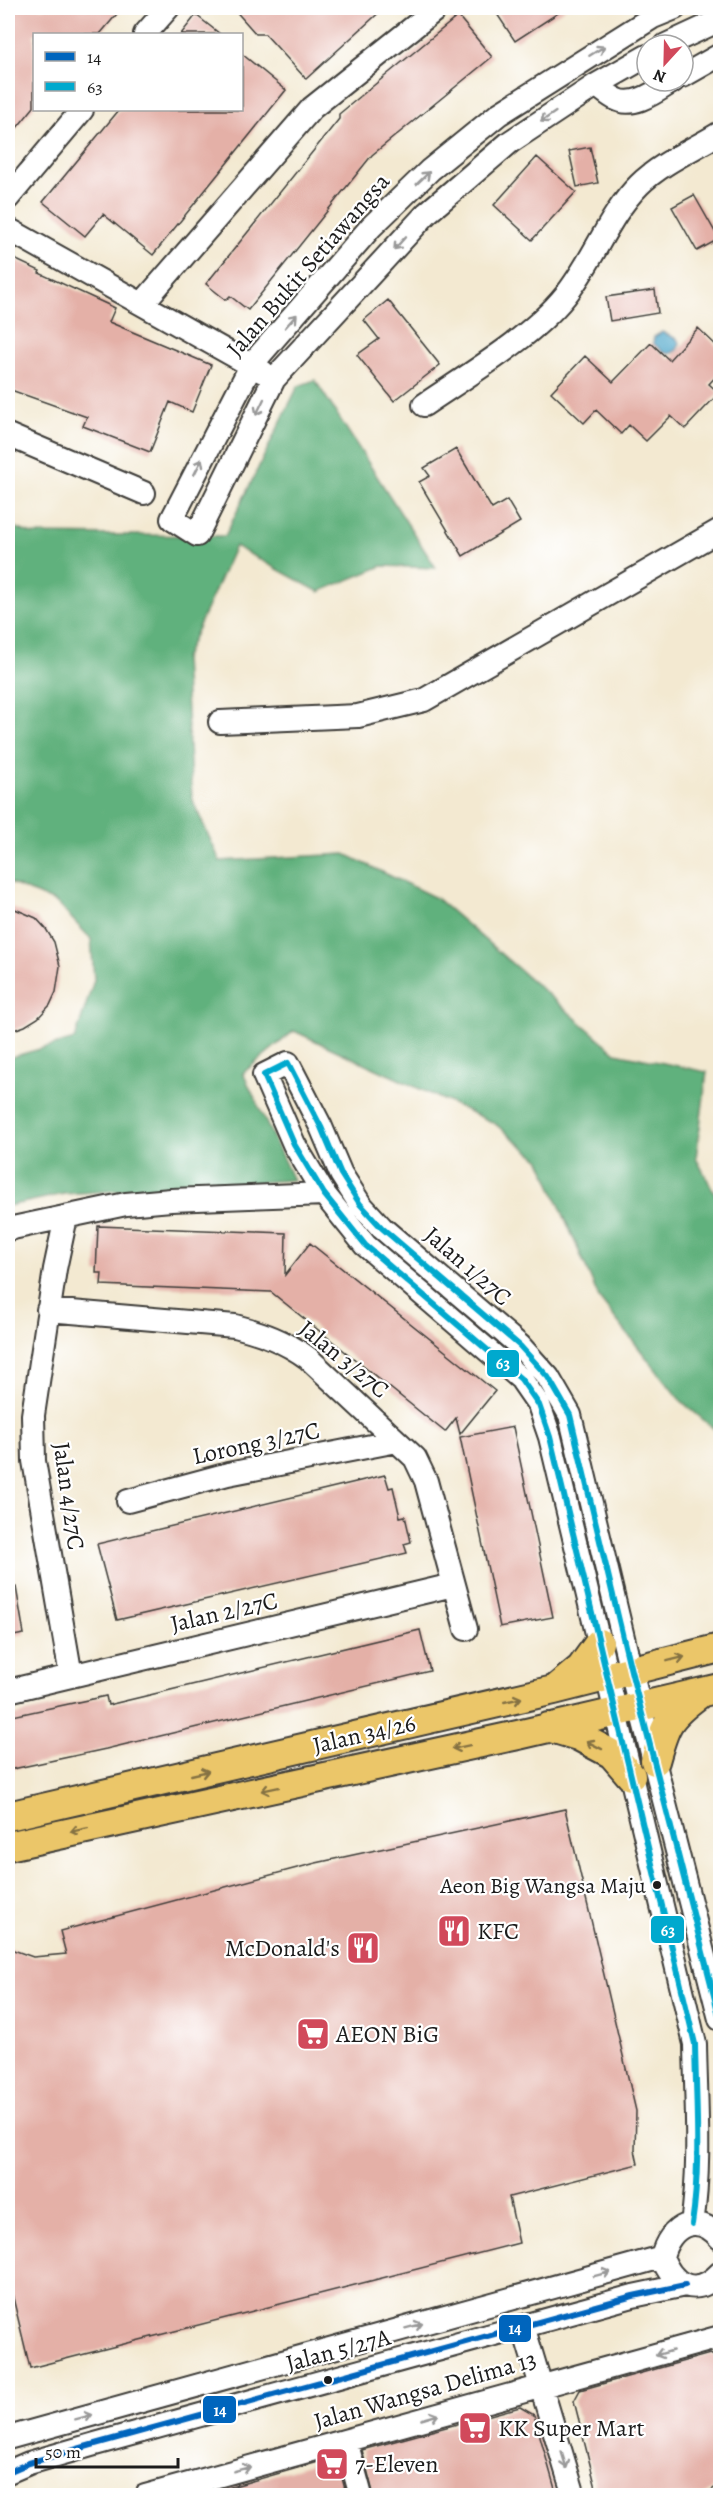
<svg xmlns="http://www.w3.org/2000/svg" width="728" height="2503" font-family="Alegreya,serif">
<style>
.forest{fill:#60b17d;stroke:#3e664c;stroke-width:1.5}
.water{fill:#4ba5c9;stroke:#346072;stroke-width:1.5}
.building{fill:#e4b0a7}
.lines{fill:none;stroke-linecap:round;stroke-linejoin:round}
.minor-casing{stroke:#3c3b37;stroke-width:26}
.major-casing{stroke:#3c3b37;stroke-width:32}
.minor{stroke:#fff;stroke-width:22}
.major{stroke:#ebc669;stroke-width:28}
.bus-1-casing{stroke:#fff;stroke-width:10}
.bus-2-casing{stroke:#fff;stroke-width:10}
.bus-1{stroke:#0065bd;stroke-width:6}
.bus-2{stroke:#00a9ce;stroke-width:6}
.oneway{stroke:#999}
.oneway2{stroke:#847142}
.bus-dot{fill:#1c1c1c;stroke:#fff;stroke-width:2}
.labels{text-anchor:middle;stroke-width:4.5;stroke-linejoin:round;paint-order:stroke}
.bus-label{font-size:22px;fill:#1c1c1c;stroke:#fff;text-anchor:end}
.street-label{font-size:24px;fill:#1c1c1c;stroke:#fff}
.poi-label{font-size:24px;fill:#1c1c1c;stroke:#fff;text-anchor:start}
.line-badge{stroke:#fff;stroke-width:2}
.badge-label{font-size:16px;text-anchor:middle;font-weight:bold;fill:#fff}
</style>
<rect width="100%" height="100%" fill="#fff"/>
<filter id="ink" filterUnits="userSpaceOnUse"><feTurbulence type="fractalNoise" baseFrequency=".0167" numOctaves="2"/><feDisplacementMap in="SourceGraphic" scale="12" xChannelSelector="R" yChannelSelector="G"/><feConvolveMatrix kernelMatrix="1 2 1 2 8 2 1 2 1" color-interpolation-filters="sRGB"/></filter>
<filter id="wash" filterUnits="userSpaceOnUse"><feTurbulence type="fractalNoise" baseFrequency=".008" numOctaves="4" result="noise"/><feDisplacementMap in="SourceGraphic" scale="24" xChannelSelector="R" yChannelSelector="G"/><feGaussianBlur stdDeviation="1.35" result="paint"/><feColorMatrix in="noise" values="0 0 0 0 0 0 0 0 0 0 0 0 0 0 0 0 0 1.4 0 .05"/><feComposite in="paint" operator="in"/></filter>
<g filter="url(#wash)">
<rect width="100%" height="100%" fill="#f3e9d1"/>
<path class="forest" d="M315,380l121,188 -54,-2 -63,26 -84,-46 -51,113 8,140 28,62 125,-7 91,44 180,155 91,19 -11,86 24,45v231l-40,-34 -81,-102 -59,-138 -46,-37 -200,-92 -51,42 50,107 -229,14 -56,12v-148l67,-19 19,-59 -3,-41 -34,-36 -49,-21v-357l24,9 193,2 73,-150z"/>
<path class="water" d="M662,332l15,7 3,4 -3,7 -7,4 -7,-2 -10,-9 1,-6z"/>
<g id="blocks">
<path class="building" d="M8,8h114l-22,26h-66v73l-18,22 -8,-7z
M233,8h151l-78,71 -41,-45h-9z
M493,8h73l-51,33z
M196,15l24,19h-39z
M458,16l34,41 -120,98 -124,155 -18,-14 -4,4 -20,-16 133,-165v-5z
M242,54l44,36 -133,165 -50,-41 -18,22 -42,-34 76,-92h123z
M590,147l8,36 -21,4 -8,-36z
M537,157l39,35 -44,48 -38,-35z
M694,195l25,44 -22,12 -25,-44z
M8,256l32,15 -1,2 76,35 -6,14 102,43 -19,47 -22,-10 -20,50 -67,-26 4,-9 -79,-28z
M655,290l3,23 -48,8 -4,-24z
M388,300l52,65 -46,36 -37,-46 22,-16 -15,-19z
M698,328l22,21v23l-11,12 10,9 -34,36 -14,-13 -25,25 -17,-16 -8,9 -25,-24 -12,13 -33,-31 34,-36 28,26 38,-39 18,17z
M456,449l36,60 15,-9 13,22 -57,34 -44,-74 11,-6 -6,-8z
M8,906l28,12 10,11 8,13 6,24 -4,26 -6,13 -12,13 -13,8 -17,6z
M98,1226l188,7 -1,42 25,-32 185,148 -35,43 -4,-16 -11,14 -174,-140 -170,-7 1,-12h-6z
M513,1427l40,190 -53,10 -40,-190z
M385,1475l4,13 4,-1 7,30 5,-1 6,26 -7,2 3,9 -290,67 -20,-76z
M16,1587l8,47 -16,3v-49z
M420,1630l10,41 -324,78 -98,21v-53l98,-21 2,9z
M565,1809l71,302 -1,39 3,14 -129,33 10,46 -489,125 -22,-91v-329l25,9 33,-3 -6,-23 256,-68z
M710,2354l10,5v125l-17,12h-105l-24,-95 6,-11z
M520,2407l14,8 23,81h-183l-12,-46z
M336,2457l11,39h-130v-5z"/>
</g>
</g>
<g filter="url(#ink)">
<use href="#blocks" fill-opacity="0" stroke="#3c3b37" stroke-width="1.5"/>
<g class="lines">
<g class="minor-casing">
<path id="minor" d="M145,34l23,-26
M666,45l54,-25
M647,56l-51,29 -86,57 -83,71 -153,166 -77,156 -25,-16 80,-155 119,-137 59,-57 69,-56 154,-97 22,-9
M683,76l37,-21
M596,85c6,4 13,11 20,14 18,10 42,-9 57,-18
M8,198l74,-88
M8,229l255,143
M142,304l170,-196 123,-98
M424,405c44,-30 108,-68 141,-109 28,-34 43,-80 74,-111 22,-22 55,-36 81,-52
M8,435l136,58
M220,722l138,-6 66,-16 296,-170
M66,1217l-11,52 -22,146 1,46 37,215
M8,1229l118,-25 45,-4 153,-6
M48,1310l187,16c27,7 50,15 73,32l107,100 11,23 40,148
M128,1501l100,-27 169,-33
M8,1691l445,-106
M692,2224c9,-59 4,-120 3,-180l-145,-607 -11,-32 -18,-26 -156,-134 -41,-51 -30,-50 -30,-69 24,-12 33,64 20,47 19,30 22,24 138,118 28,31 22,38 61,256 89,348
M720,2238c-23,-27 -51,-12 -58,19 11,29 34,41 58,16
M523,2326l51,170
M8,2438l654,-181
M346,2441l15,55
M8,2472l21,-9 66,-19 538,-148 52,-11
M145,2496l575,-159"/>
</g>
<g class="major-casing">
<path id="major" d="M558,1687l23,-19 18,-25
M548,1727l30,9 34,18 19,22
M655,1761c10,-36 12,-43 43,-66
M8,1816l546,-126 166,-42
M8,1846l510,-111 202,-47"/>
</g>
<use href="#minor" class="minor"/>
<use href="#major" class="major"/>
<g class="bus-1-casing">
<path id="bus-1" d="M8,2472l21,-9 66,-19 538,-148 52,-11"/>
</g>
<g class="bus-2-casing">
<path id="bus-2" d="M692,2224c9,-59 4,-120 3,-180l-145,-607 -11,-32 -18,-26 -156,-134 -41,-51 -30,-50 -30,-69 24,-12 33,64 20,47 19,30 22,24 138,118 28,31 22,38 61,256 89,348"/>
</g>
<use href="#bus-1" class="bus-1"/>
<use href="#bus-2" class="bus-2"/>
</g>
<defs><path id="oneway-shaft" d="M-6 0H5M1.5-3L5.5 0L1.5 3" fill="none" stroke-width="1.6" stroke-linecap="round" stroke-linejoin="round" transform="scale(1.5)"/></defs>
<g class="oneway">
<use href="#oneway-shaft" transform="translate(597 51) rotate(-32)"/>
<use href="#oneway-shaft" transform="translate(548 117) rotate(146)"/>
<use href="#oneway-shaft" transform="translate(423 178) rotate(-44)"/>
<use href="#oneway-shaft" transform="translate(400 243) rotate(132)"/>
<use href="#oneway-shaft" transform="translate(291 321) rotate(-48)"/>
<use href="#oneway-shaft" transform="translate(260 407) rotate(116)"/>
<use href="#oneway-shaft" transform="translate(198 467) rotate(-63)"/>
<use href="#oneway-shaft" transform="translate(602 2274) rotate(-15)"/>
<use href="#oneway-shaft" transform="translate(414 2326) rotate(-15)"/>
<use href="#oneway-shaft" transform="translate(664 2353) rotate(164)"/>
<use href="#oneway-shaft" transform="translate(84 2417) rotate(-15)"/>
<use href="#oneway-shaft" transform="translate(430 2417) rotate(-16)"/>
<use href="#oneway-shaft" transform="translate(564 2460) rotate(73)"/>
<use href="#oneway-shaft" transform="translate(242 2469) rotate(-15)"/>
</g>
<g class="oneway2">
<use href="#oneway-shaft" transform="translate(676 1659) rotate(-14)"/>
<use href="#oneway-shaft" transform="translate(513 1700) rotate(-13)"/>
<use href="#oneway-shaft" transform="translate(594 1745) rotate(-153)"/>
<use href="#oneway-shaft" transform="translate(461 1747) rotate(168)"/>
<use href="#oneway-shaft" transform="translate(200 1773) rotate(-13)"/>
<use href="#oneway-shaft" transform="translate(270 1789) rotate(168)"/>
<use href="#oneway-shaft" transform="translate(79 1830) rotate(168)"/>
</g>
</g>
<defs>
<g id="restaurant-square" transform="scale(1.725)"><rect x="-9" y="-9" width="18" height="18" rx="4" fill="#d1495b" stroke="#fff"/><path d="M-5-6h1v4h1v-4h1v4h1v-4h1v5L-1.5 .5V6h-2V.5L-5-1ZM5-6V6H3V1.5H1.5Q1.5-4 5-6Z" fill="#fff"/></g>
<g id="supermarket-square" transform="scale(1.725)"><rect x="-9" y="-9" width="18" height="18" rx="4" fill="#d1495b" stroke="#fff"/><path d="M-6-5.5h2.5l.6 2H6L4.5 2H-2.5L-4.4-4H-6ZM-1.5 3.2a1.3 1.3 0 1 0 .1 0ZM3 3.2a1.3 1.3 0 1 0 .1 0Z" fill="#fff"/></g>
</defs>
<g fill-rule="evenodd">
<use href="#restaurant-square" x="454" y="1931"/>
<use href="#restaurant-square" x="363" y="1948"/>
<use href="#supermarket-square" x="313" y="2034"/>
<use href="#supermarket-square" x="475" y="2428"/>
<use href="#supermarket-square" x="332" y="2464"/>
</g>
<g class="bus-dot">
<circle cx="657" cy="1885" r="5"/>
<circle cx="328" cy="2380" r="5"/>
</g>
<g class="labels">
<g class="bus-label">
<text x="646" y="1893">Aeon Big Wangsa Maju</text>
</g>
<g class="street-label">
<text transform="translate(308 265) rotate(-49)" y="8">Jalan Bukit Setiawangsa</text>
<text transform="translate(468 1266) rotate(41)" y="8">Jalan 1/27C</text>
<text transform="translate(344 1359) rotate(39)" y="8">Jalan 3/27C</text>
<text transform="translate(256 1443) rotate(-12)" y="8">Lorong 3/27C</text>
<text transform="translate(69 1496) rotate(82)" y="8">Jalan 4/27C</text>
<text transform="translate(224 1612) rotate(-13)" y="8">Jalan 2/27C</text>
<text transform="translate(364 1734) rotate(-13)" y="8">Jalan 34/26</text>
<text transform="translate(338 2350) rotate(-15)" y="8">Jalan 5/27A</text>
<text transform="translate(425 2390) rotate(-16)" y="8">Jalan Wangsa Delima 13</text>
</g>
<g class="poi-label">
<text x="477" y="1939">KFC</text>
<text x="340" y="1956" text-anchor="end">McDonald's</text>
<text x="336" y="2042">AEON BiG</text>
<text x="498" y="2436">KK Super Mart</text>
<text x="355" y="2472">7-Eleven</text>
</g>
</g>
<g class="line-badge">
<rect x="486" y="1349" width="34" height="29" rx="6" fill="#00a9ce"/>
<rect x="650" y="1915" width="35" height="29" rx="6" fill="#00a9ce"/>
<rect x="498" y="2314" width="34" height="29" rx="6" fill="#0065bd"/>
<rect x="202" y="2395" width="35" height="29" rx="6" fill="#0065bd"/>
</g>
<g class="badge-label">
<text x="503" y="1369">63</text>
<text x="668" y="1936">63</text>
<text x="515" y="2334">14</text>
<text x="220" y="2416">14</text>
</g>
<rect width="728" height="2503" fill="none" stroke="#fff" stroke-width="30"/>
<rect x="33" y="33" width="210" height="78" fill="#ffffff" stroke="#a4a4a4" stroke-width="1.5"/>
<rect x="45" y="52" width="30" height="9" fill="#0065bd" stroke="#a4a4a4" stroke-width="1.5"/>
<text x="87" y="63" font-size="18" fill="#1c1c1c">14</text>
<rect x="45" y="82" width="30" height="9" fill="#00a9ce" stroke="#a4a4a4" stroke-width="1.5"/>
<text x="87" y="93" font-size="18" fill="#1c1c1c">63</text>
<g transform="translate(665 63) rotate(202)"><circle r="28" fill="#ffffff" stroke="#a4a4a4" stroke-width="1.5"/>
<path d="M0-4.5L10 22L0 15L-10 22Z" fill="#d1495b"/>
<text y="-9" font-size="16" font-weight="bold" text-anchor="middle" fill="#1c1c1c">N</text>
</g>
<path d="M36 2458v9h142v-9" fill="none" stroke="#1c1c1c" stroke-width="3"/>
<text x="45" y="2458" font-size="18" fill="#1c1c1c" stroke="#ffffff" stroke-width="4.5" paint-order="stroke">50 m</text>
</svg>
